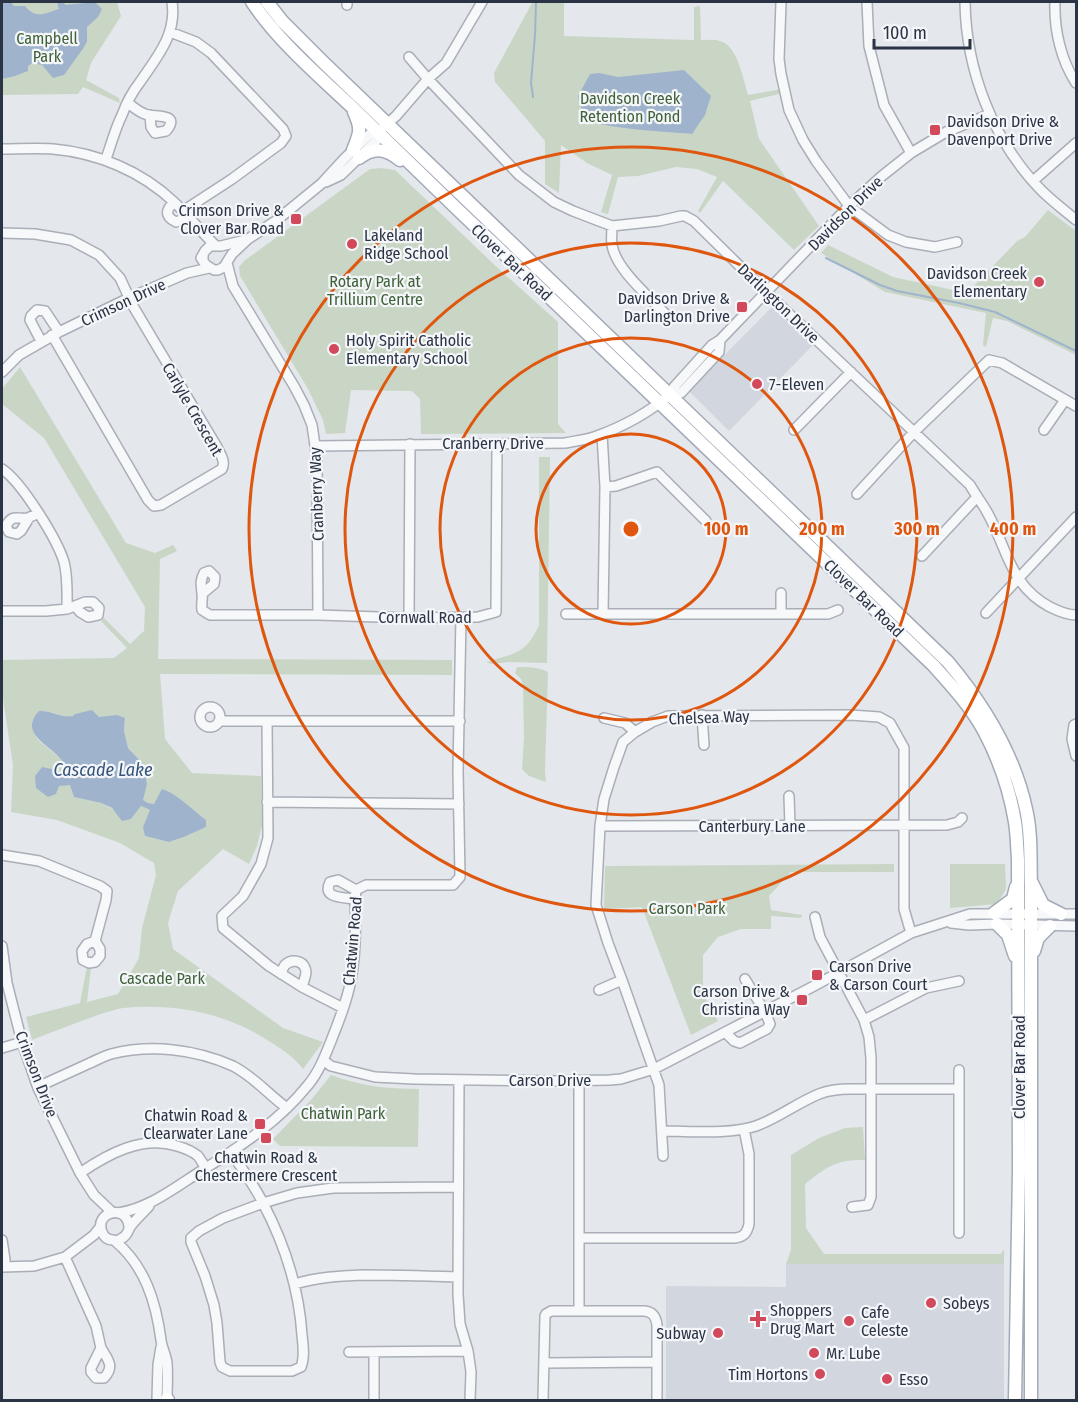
<svg xmlns="http://www.w3.org/2000/svg" width="1078" height="1402" font-family="'Fira Sans Condensed',sans-serif">
<style>
.built{fill:#d2d6de}
.green{fill:#c9d6c5;fill-rule:evenodd}
.water{fill:#9fb4cc}
.lines{fill:none;stroke-linecap:round;stroke-linejoin:round}
.stream{stroke:#9fb4cc;stroke-width:2}
.minor-casing{stroke:#a9aeb7;stroke-width:12}
.major-casing{stroke:#a3abb8;stroke-width:15}
.minor{stroke:#f7f8fa;stroke-width:9}
.major{stroke:#fff;stroke-width:12}
.ring{fill:none;stroke:#df570f;stroke-width:3}
.poi-dot{fill:#d1495b;stroke:#f4f6f9;stroke-width:2}
.labels{text-anchor:middle;stroke-width:4.5;stroke-linejoin:round;paint-order:stroke}
.park-label{font-size:16px;fill:#3f6138;stroke:#f4f6f9}
.poi-label{font-size:16px;fill:#2b3445;stroke:#f4f6f9;text-anchor:start}
.street-label{font-size:16px;fill:#2b3445;stroke:#f4f6f9}
.water-label{font-size:18px;font-style:italic;fill:#34527a;stroke:#f4f6f9}
.centre{fill:#df570f;stroke:#f4f6f9;stroke-width:3}
.ring-label{font-size:18px;text-anchor:middle;font-weight:bold;fill:#df570f;stroke:#f4f6f9;stroke-width:4.5;stroke-linejoin:round;paint-order:stroke}
</style>
<rect width="100%" height="100%" fill="#e4e7ec"/>
<path class="built" d="M772,307l41,38 -84,86 -40,-40z
M786,1264h218v136h-338v-114l120,1z"/>
<path class="green" d="M2,2h115l4,14 -30,47 -5,17 33,18 1,5 -37,-16 -5,7 -76,1z
M531,2h33v34l130,4v-33l6,-1 1,34c6,0 14,-1 19,1 18,5 23,38 28,54l34,-6 1,4 -33,8 9,38 60,87 -25,24 -71,-69 -23,32 -2,-2 19,-34 -20,-8 -21,-2 -38,9 -20,1 -10,37 -7,-2 11,-37 -25,-12 -26,-18 -2,48 -14,-9v-43l-50,-59 -1,-9 38,-70z
M381,168l14,2 107,102 56,50v102l8,9 -145,1 -1,-35 -8,-8 -61,-1 -6,43 -19,1 -3,-14 -15,-31 -68,-113 -1,-9 5,-6 126,-92z
M1048,210l28,21v124l-69,-34 -14,-3 -7,29 -3,-2 3,-32 -101,-21 -64,-39 7,-8 65,32 74,16 50,-52 8,-4z
M20,367l106,176 29,10 18,-8 4,6 -17,8 -2,100 294,1v15l-292,-1 5,65 27,34 69,3 1,49 -5,21 -8,18 -26,-15 -45,42 -10,32 5,26 110,79 40,14 -20,27c-9,-12 -19,-18 -31,-26 -45,-30 -96,-40 -149,-35 -7,1 -15,4 -22,6 -23,8 -46,17 -69,26l-6,-23 54,-14 7,-37 4,1 -4,35 31,-8 21,-36 3,-30 14,-53 -2,-12 -34,-20 -63,-23 -46,-8 2,-47 -11,-73v-32l112,-2 13,-10 -26,-27 3,-3 26,26 14,-13 1,-24 -101,-169 -42,-34v-15zM39,711c12,-1 21,7 34,5l52,2 -1,13 4,17 16,17 3,19 -5,16 6,3 45,7 13,10v7l-22,10 -15,5 -24,-6 5,-26 -9,-4 -10,13 -30,-16 -27,-6 -3,-12h-12l-2,-15 2,6c4,2 8,2 12,-1l-4,-8 -8,-10 -21,-17 -4,-7 -2,-12z
M539,457h11l-3,206 -39,-1 -17,2 -4,-2c28,-9 39,-8 52,-37z
M517,667c11,0 21,0 31,5l-3,99 1,11 -17,-6 -7,-7 2,-32 -1,-51 -2,-7 -6,-6z
M894,864v8h-103l-22,24 2,14 31,5 -1,3 -30,-2v13h-30l-23,8 -15,18v39l15,27 -27,14 -49,-128 -38,2 1,-43z
M950,864h55l1,25 -9,15 -47,4z
M331,1075c29,11 57,14 88,14l-1,58 -138,-1 -7,-7 38,-39z
M863,1127l2,33c-28,-1 -39,7 -60,24l1,44 18,26h177l3,-5v15h-218l5,-14v-95l28,-17 26,-10z"/>
<path class="water" d="M2,2h9l3,4h11c12,14 20,7 34,3l-2,-7h5l4,3 29,-3 7,7 -4,8 -11,10v15l-5,8 -18,25 -11,3 -11,-13 -10,-2 -4,3v5l-13,5 -13,3z
M684,70l27,26 -6,19 -13,19c-18,-2 -90,-5 -101,-14 -9,-7 -11,-14 -13,-24l12,-22 9,-1 19,4z
M92,710l7,7 18,-2 8,3 -1,13 4,17 16,17 3,19 -4,16 5,3 6,1 8,-15c17,6 29,20 44,31v7l-22,10 -15,5 -24,-6 -2,-9 7,-17 -9,-4 -10,13 -9,2 -10,-13 -11,-5 -27,-6 -4,-12 -11,1 -3,8 -8,3 -12,-9 -1,-12 7,-9 15,3 2,6c4,2 8,2 12,-1 -4,-8 -8,-14 -14,-20 -13,-12 -37,-24 -18,-44 12,-1 21,7 34,5l2,-2z"/>
<g class="lines">
<path class="stream" d="M533,97l-2,-14 4,-48 1,-33
M826,258l54,27 17,6 62,12 36,9 81,39"/>
<g class="minor-casing">
<path id="minor" d="M781,2l-2,57 2,15 8,36 14,30 13,21 28,38 5,7 39,29 18,7 29,5 22,-5
M867,2l2,44 15,59 27,48
M965,2c1,68 28,139 76,188 11,11 23,20 35,30
M1055,2c-1,28 6,58 21,81
M347,5v-3
M170,32l26,10 15,11 72,76 3,7 -5,7 -49,36 -49,32
M409,57l19,22 91,96 35,27 19,9 39,15 47,-5 22,-5h4l9,5 73,72 203,192c5,9 12,18 17,27 21,37 22,73 63,95 8,4 18,8 26,8
M128,103c5,4 11,9 17,11 8,4 37,-2 21,17l-11,2 -4,-6 -1,-12
M2,149c16,0 34,-1 51,0 45,4 88,22 121,53 15,14 27,30 42,44
M106,159c5,-14 9,-30 16,-44 4,-11 11,-24 18,-33 17,-25 37,-48 32,-80
M1033,181l43,-38
M326,182l15,-7 36,-35 -1,-6
M174,202c-8,8 -10,14 2,20l13,-5
M612,226c0,6 -1,13 0,19 4,25 39,53 56,72
M2,233l33,1 36,6 28,15 21,23 13,28 84,141c3,7 9,14 5,22l-61,36 -7,1 -6,-6 -96,-165
M203,256v5l3,4 8,5h4l6,-3 8,-13 16,-15 29,-19 44,-36 23,-25 26,-25h6l20,-18 32,-37 18,-16 36,-61
M201,258l4,-7 5,-5h11l25,-6
M227,263l6,23 61,100 10,19 8,20 5,34 1,156
M41,341l-11,-21 1,-4 6,-6 8,1 14,21
M2,372l17,-17 40,-23 70,-34 58,-25 22,-5
M673,392l8,1 38,-41 1,-12
M794,430l57,-58
M1044,430l21,-30
M602,434l3,53 -2,127
M316,446l249,-3c10,-2 20,-3 29,-6 29,-10 56,-25 79,-45l1,-5 38,-42 8,-5 129,-134 33,-30 29,-23 35,-21 44,-18
M2,469c19,12 55,70 62,93 4,15 3,32 3,47l-21,2h-44
M605,487l11,-1 41,-14 49,49
M857,494l57,-62 75,-72 13,3 74,43
M29,518l-8,13 -4,3 -8,-2 -3,-6c7,-13 11,-6 22,-8 2,-1 8,-4 10,-4
M922,556l55,-59
M781,593v21
M202,594l12,-10 1,-7 -6,-6 -5,2c-4,8 -3,11 -2,20 1,6 -1,11 0,17l8,5h108l91,3 69,-1 18,-5 1,-168
M67,609l18,-7h8l6,6 -1,7 -10,2 -8,-5 -4,-5
M986,613l90,-96
M566,614h262l10,-4
M409,618l1,-174
M200 717a10 10 0 1 1 20 0a10 10 0 1 1-20 0Z
M702,715l2,30
M604,718l21,5 10,9
M219,721h48
M1076,724l-2,1 -2,14 4,17
M789,796l1,30
M267,802l192,2
M600,826l347,-1 11,-3 4,-4
M2,855l37,6 61,25 7,5 -1,9 -11,41
M355,899c-12,-2 -33,0 -25,-17l8,-2 18,10
M815,917l5,20 44,83 5,17 2,21v139l-3,8 -16,2
M951,923l18,2 28,-1 79,2
M95,941l5,8v7l-5,6 -6,1 -6,-3 -1,-9 5,-7z
M2,946l5,37 15,59 16,46 42,85 14,22 19,18
M281,974c1,-2 2,-7 4,-9 6,-6 17,-5 20,3 3,5 -2,14 -3,19
M599,990l23,-10
M343,1008l-41,-21 -33,-21 -46,-38 -1,-12 21,-20 18,-32 7,-26 -1,-117h193
M864,1020l62,-32 33,-7
M725,1032l9,9 6,2 27,-14 3,-5 -5,-12 -20,-33
M2,1048l20,-6
M323,1060l8,6 44,11 39,2 139,2 57,-1 11,-1 33,-10 160,-83 97,-53 59,-19h106
M459,1080l-1,214 2,30 8,27 3,21 -1,28
M579,1081v230
M38,1088l6,-4c15,-7 31,-14 46,-21 7,-3 14,-7 21,-9 40,-10 84,-5 122,12 20,10 36,29 54,42
M663,1131c29,0 65,4 93,-5 22,-8 41,-23 63,-32 10,-4 21,-5 32,-5h108
M231,1152c11,17 23,33 32,51 21,40 36,86 39,132 1,10 3,22 -1,32l-9,4h-62l-8,-4 -2,-5 -3,-39 -3,-18 -9,-29 -14,-34v-4l8,-7 24,-13 40,-15 34,-10 36,-5 125,-1
M663,1156l-4,-71 -37,-105 -14,-37 -12,-38 4,-79 4,-27 10,-32 9,-25 12,-10 17,-10 16,-6 182,-1 29,2 11,6 14,25v161l7,24
M80,1173c28,-19 62,-38 97,-27 7,2 15,5 21,10 3,4 5,8 8,12
M118,1213c33,-5 60,-28 88,-45 38,-24 74,-48 102,-83 11,-13 17,-29 23,-44 8,-20 16,-40 20,-61 5,-26 5,-55 4,-81l1,-9 10,-5h87l7,-8 -2,-106 3,-154
M129,1229c0,-27 -36,-17 -27,3 2,5 6,8 11,8 3,1 7,0 9,-2 5,-2 6,-7 8,-11 6,-8 13,-14 19,-21
M959,1233v-163
M580,1238h155c9,-1 12,-5 14,-14v-70l-5,-25
M2,1240l3,20 -1,7
M115,1241c30,25 41,61 46,99 1,8 5,15 6,23 1,12 0,25 0,37
M65,1257l31,69 5,22
M2,1267l32,-1 31,-9 29,-22 7,-9
M295,1284c22,-7 45,-8 69,-9 31,0 63,1 94,2
M101,1348c7,12 14,18 3,30h-8l-5,-6v-4z
M349,1352l119,-1
M544,1363l113,-1
M157,1400l1,-35 3,-18
M374,1400v-48
M543,1400l2,-84 1,-2 5,-3h94c8,1 11,6 12,14v75"/>
</g>
<g class="major-casing">
<path id="major" d="M252,2c27,40 66,73 102,107 47,45 93,91 141,136 147,140 292,281 439,421 18,20 37,41 50,65 15,28 26,61 31,91 2,12 2,25 3,37l1,312 -4,229
M267,2l15,19 41,41 625,600c37,44 66,92 78,147 6,26 4,52 5,78 0,42 0,84 0,127 -1,129 0,258 0,386
M353,150c7,-17 9,-21 1,-38
M359,158c15,-11 26,-10 41,2
M1032,883l11,22 18,9
M994,913l19,-14 3,-12
M997,924l11,11 7,21
M1034,951l4,-13 12,-12
M167,1399l1,1"/>
</g>
<use href="#minor" class="minor"/>
<use href="#major" class="major"/>
</g>
<g class="ring">
<circle cx="631" cy="529" r="95"/>
<circle cx="631" cy="529" r="191"/>
<circle cx="631" cy="529" r="286"/>
<circle cx="631" cy="529" r="382"/>
</g>
<g class="poi-dot">
<rect x="929" y="124" width="12" height="12" rx="3"/>
<rect x="290" y="213" width="12" height="12" rx="3"/>
<circle cx="352" cy="244" r="6"/>
<circle cx="1039" cy="282" r="6"/>
<rect x="736" y="301" width="12" height="12" rx="3"/>
<circle cx="334" cy="349" r="6"/>
<circle cx="757" cy="384" r="6"/>
<rect x="811" y="969" width="12" height="12" rx="3"/>
<rect x="796" y="994" width="12" height="12" rx="3"/>
<rect x="254" y="1118" width="12" height="12" rx="3"/>
<rect x="260" y="1132" width="12" height="12" rx="3"/>
<circle cx="931" cy="1303" r="6"/>
<path d="M755 1310h6v6h6v6h-6v6h-6v-6h-6v-6h6z"/>
<circle cx="849" cy="1321" r="6"/>
<circle cx="718" cy="1333" r="6"/>
<circle cx="814" cy="1353" r="6"/>
<circle cx="820" cy="1374" r="6"/>
<circle cx="887" cy="1379" r="6"/>
</g>
<g class="labels">
<g class="park-label">
<text x="47" y="44">Campbell<tspan x="47" dy="18">Park</tspan></text>
<text x="630" y="104">Davidson Creek<tspan x="630" dy="18">Retention Pond</tspan></text>
<text x="375" y="287">Rotary Park at<tspan x="375" dy="18">Trillium Centre</tspan></text>
<text x="687" y="914">Carson Park</text>
<text x="162" y="984">Cascade Park</text>
<text x="343" y="1119">Chatwin Park</text>
</g>
<g class="poi-label">
<text x="947" y="127">Davidson Drive &amp;<tspan x="947" dy="18">Davenport Drive</tspan></text>
<text x="284" y="216" text-anchor="end">Crimson Drive &amp;<tspan x="284" dy="18">Clover Bar Road</tspan></text>
<text x="364" y="241">Lakeland<tspan x="364" dy="18">Ridge School</tspan></text>
<text x="1027" y="279" text-anchor="end">Davidson Creek<tspan x="1027" dy="18">Elementary</tspan></text>
<text x="730" y="304" text-anchor="end">Davidson Drive &amp;<tspan x="730" dy="18">Darlington Drive</tspan></text>
<text x="346" y="346">Holy Spirit Catholic<tspan x="346" dy="18">Elementary School</tspan></text>
<text x="769" y="390">7-Eleven</text>
<text x="829" y="972">Carson Drive<tspan x="829" dy="18">&amp; Carson Court</tspan></text>
<text x="790" y="997" text-anchor="end">Carson Drive &amp;<tspan x="790" dy="18">Christina Way</tspan></text>
<text x="248" y="1121" text-anchor="end">Chatwin Road &amp;<tspan x="248" dy="18">Clearwater Lane</tspan></text>
<text x="266" y="1163" text-anchor="middle">Chatwin Road &amp;<tspan x="266" dy="18">Chestermere Crescent</tspan></text>
<text x="943" y="1309">Sobeys</text>
<text x="770" y="1316">Shoppers<tspan x="770" dy="18">Drug Mart</tspan></text>
<text x="861" y="1318">Cafe<tspan x="861" dy="18">Celeste</tspan></text>
<text x="706" y="1339" text-anchor="end">Subway</text>
<text x="826" y="1359">Mr. Lube</text>
<text x="808" y="1380" text-anchor="end">Tim Hortons</text>
<text x="899" y="1385">Esso</text>
</g>
<g class="street-label">
<text transform="translate(845 213) rotate(-45)" y="6">Davidson Drive</text>
<text transform="translate(512 262) rotate(43)" y="6">Clover Bar Road</text>
<text transform="translate(123 302) rotate(-25)" y="6">Crimson Drive</text>
<text transform="translate(779 303) rotate(44)" y="6">Darlington Drive</text>
<text transform="translate(193 409) rotate(60)" y="6">Carlyle Crescent</text>
<text x="493" y="449">Cranberry Drive</text>
<text transform="translate(316 494) rotate(-92)" y="6">Cranberry Way</text>
<text transform="translate(864 598) rotate(44)" y="6">Clover Bar Road</text>
<text x="425" y="623">Cornwall Road</text>
<text transform="translate(709 717) rotate(-2)" y="6">Chelsea Way</text>
<text x="752" y="832">Canterbury Lane</text>
<text transform="translate(352 941) rotate(-85)" y="6">Chatwin Road</text>
<text transform="translate(1019 1067) rotate(-90)" y="6">Clover Bar Road</text>
<text transform="translate(37 1074) rotate(69)" y="6">Crimson Drive</text>
<text x="550" y="1086">Carson Drive</text>
</g>
<g class="water-label">
<text x="103" y="776">Cascade Lake</text>
</g>
</g>
<circle cx="631" cy="529" r="9" class="centre"/>
<g class="ring-label">
<text x="726" y="535">100 m</text>
<text x="822" y="535">200 m</text>
<text x="917" y="535">300 m</text>
<text x="1013" y="535">400 m</text>
</g>
<rect width="1078" height="1402" fill="none" stroke="#2b3445" stroke-width="6"/>
<path d="M874 39v9h96v-9" fill="none" stroke="#2b3445" stroke-width="3"/>
<text x="883" y="39" font-size="18" fill="#2b3445" stroke="#f4f6f9" stroke-width="4.5" paint-order="stroke">100 m</text>
</svg>
